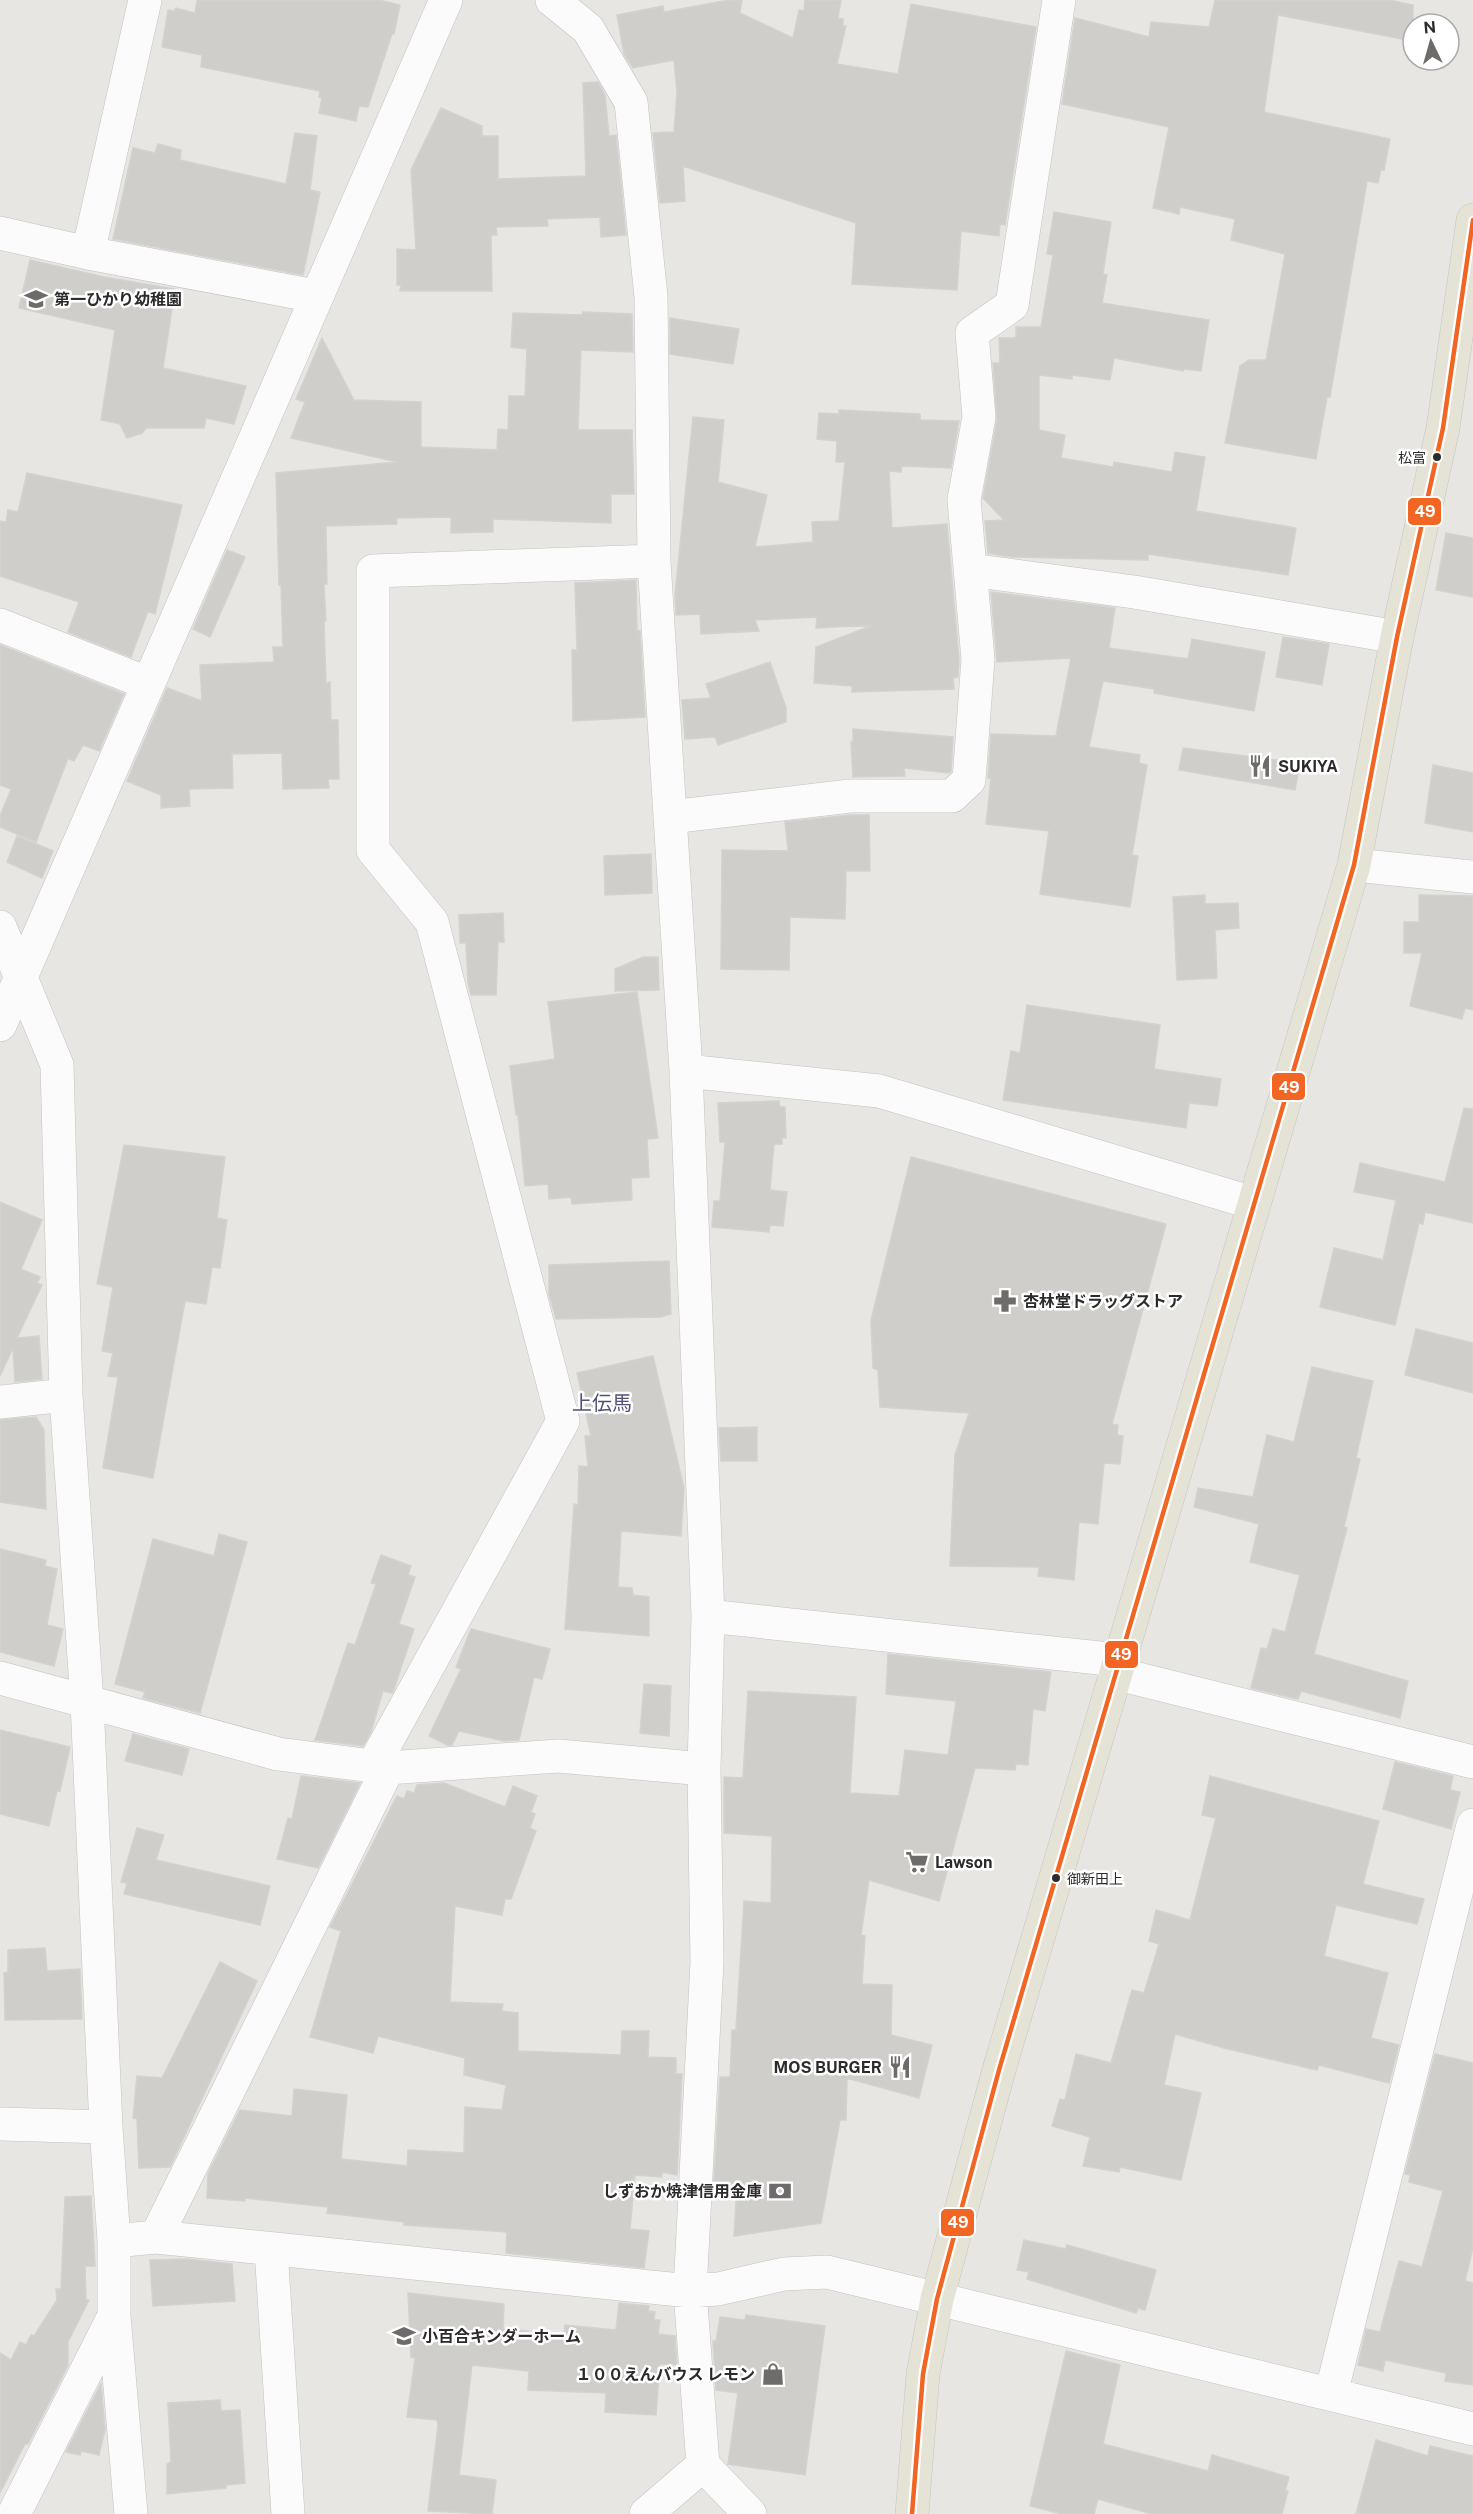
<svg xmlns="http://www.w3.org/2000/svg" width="1473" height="2514" font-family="'Public Sans','Noto Sans JP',sans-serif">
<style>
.building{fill:#d0cecb;stroke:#d3d2ce;stroke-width:1.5}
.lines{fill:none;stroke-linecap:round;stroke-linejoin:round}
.minor-casing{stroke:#c2c2c1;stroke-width:34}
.major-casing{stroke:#c5c4c2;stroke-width:34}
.minor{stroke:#fcfbfb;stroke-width:33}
.major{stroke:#e5e3d6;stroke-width:33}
.bus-1-casing{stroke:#fff;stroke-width:9}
.bus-1{stroke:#f26522;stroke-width:4.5}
.bus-dot{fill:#2b2b2b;stroke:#fff;stroke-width:2}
.labels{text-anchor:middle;stroke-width:5;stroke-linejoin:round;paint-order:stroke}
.bus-label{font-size:14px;fill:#2b2b2b;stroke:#fff;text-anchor:end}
.poi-label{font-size:16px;font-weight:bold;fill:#2b2b2b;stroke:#fff;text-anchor:start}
.quarter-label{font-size:20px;fill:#4f5278;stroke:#fff}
.line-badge{stroke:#fff;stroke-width:2}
.badge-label{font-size:16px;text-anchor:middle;font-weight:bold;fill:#fff}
</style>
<rect width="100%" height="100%" fill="#e8e6e2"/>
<path class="building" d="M197,0h182l21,5 -6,29h-2l-24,73 -9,-1 -3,15 -37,-8 3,-15 -3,-1 1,-6 -119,-24 1,-12 -40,-8 6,-37 6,1 2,-3 19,5z
M729,0h13l-2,13 53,25 6,-28 5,1 1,-11h36l-3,18 5,1v7h3l-9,38 61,10 13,-70 125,23 -31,198 -5,-1 -1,12 -38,-5 -4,59 -105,-6 4,-61 -173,-57 2,35 -25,2 -7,-70 21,-1 3,-40 -3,-32 -41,8 -9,-14 -7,-39 46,-9 1,6z
M1215,0h174l24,5v36l-135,-26 -14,97 126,27 -6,31 -3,-1 -3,14 -11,-2 -37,216h-3l-11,62 -91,-16 15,-77 9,-6h17l19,-106 -54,-14 4,-21 -55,-12 -1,7 -26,-6 16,-81 -107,-23 13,-86 74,19 2,-15 58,5z
M598,82l7,13 4,41 7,-1 10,100 -25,2 -1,-20 -53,2 1,7 -52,1 1,8h-6l1,56h-92l1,-6h-4v-36l19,1 -5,-80 30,-62 41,18v10h16v43l88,-3 -3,-93z
M295,133l22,3 -7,54 10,2 -17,83 -190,-36 20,-91 22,5 3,-9 23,6 -1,10 106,24z
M1054,212l57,10 -8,52 4,1 -5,28 107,17 -8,51 -17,-2 -1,2 -69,-13 -4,22 -38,-5v4l-33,-4v55l26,5 -4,23 52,9 1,-5 58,10 3,-20 30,5 -9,54 100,17 -8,47 -140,-21v6l-137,-3 -23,-4 -3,-32 19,-1 -21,-22 14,-78 -4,-57h7l-1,-25h17v-11h25l12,-72 -6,-1z
M30,260l74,17 71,12 -12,79 83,18 -12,38 -28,-6 -2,10h-58l-4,5 -15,5 -7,-14 -19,-4 14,-90 -96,-22z
M583,312l49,2 1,38 -52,-2 -3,80h54l2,64h-23v29l-118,-4v13l-42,1v-16l-55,1 1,6 -71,2 1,58h-3l2,37h-2l2,62 4,-1 1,38h7l1,59h-11l1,9 -46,1 -1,-36 -50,1 1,34 -44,1 1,17 -29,2v-13l-34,-14 40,-93 35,13 -2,-36 74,-3 -1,-15h10l-2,-62h-2l-3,-112 121,-11 -106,-24 14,-36 -9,-3 26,-61 32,62 67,2v45l76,3 1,-21 10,1 1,-34h16l2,-47 -16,-2 2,-34 69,2z
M670,318l69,11 -6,35 -63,-10z
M839,410l81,4v6l39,1 -8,47 -49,-2 -1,6 -12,-1 3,57 55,-4 12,135 -1,18 -5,1 1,11 -102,3v-6l-38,-3 2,-36 57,-22 -57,3 1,-11 -62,3 4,11 -58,3 -1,-20 -24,1 -1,-20 18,-178 31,3 -6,62 49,13 -12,52 58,-5 -1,-20 27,-1 6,-59h-9l1,-21 -20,-2 2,-26 20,1z
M27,473l155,32 -27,109 -7,-3 -17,46 -63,-25 11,-30 -79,-26v-55l6,1 2,-12 10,2z
M1446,533l27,5v59l-37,-7z
M227,550l18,7 -35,80 -17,-8z
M636,580l1,50 3,1 5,86 -72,4 -1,-71h5l-2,-67z
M991,592l124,16 -6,40 79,11 4,-20 73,13 -11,59 -100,-18v-4l-51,-8 -14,66 51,8 -1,8 8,2 -15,90 6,1 -8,51 -90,-13 9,-63 -63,-7 5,-46h-3l3,-44 65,2 15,-78 -74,4z
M1283,637l46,7 -7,41 -46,-8z
M0,645l124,49 -25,57 -16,-6 -9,16 -6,-3 -32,84 -36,-15v-11l11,-27 -11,-4z
M770,662l16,46v14l-68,23 -3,-8 -30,2 -3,-39 29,-2 -5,-14z
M853,729l100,8 -2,34 -2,2 -45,-5 1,8 -52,1 -2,-35h2z
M1183,748l117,15 -5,27 -116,-20z
M1433,765l40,8v59l-48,-9z
M851,815h18l1,56h-24l-1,48 -55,-2 -1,53 -68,-1 1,-119 66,1 -3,-29z
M17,836l36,15 -11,27 -35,-16z
M651,854l1,39 -47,2 -1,-39z
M1205,895v9l33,-1 1,25 -24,2 2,48 -40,2 -4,-83z
M1419,895l54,1v114l-8,-2 -3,11 -52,-13 12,-53h-18v-31h15z
M503,913l1,29h-6l-2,53h-25l-3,-12 -2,-40h-6l-1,-28z
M643,957h15l1,33 -44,1v-22z
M637,992l21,146 -11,1 2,38 -18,1 1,22 -60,4 -1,-7 -22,2 -1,-15 -23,2 -7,-71h-2l-6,-49 45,-7 -7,-57z
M1027,1005l133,20 -6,44 67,10 -4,27 -28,-3 -3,25 -183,-28 8,-49 9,2z
M779,1101l1,6h5l1,31 -4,-1v7h-8l-4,46 17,2 -4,34 -13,-1 -1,7 -57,-5 2,-26h6l5,-59h-5l-2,-39z
M1464,1108l9,1v114l-48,-11 -2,12 -4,-1 -24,102 -75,-18 14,-59 49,12 13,-60 -42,-8 6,-29 85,19z
M124,1145l101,12 -8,61 10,2 -7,48 -8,-1 -6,37 -21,-3 -32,177 -50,-10 15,-91 -10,-1 5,-23 -11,-2 11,-64 -16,-3z
M911,1157l255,67 -54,200 6,1 -1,10 6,1 -3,28 -16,-1 -6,61 -19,-2 -5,58 -36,-4 1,-9 -89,-1 5,-111 14,-42 -89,-6 -2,-37 -5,-2 -2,-48z
M0,1202l42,18 -21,49 19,8 -3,6 5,2 -25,53 22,-2 3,43 -27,3 -2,-34 -13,28z
M669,1261l2,53 -10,3 -105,2 -7,-24v-30z
M1416,1329l57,14v50l-68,-18z
M653,1356l31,132 -3,48 -60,-5 -3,56 14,1 1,7 16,2v39l-84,-7 8,-109 1,-16 4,1 1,-39 9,1 -3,-31h6l-14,-63z
M1312,1367l61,14 -17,77 4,1 -16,68 3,1 -33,126 94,27 -8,37 -99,-27 -3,8 -47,-11 10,-40 6,1 6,-20 12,3 15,-57 -50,-13 9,-38 -65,-17 4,-19 55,9 14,-62 27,7z
M36,1417l8,13 2,79 -46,-7v-82z
M757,1427v34h-36l-2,-33z
M219,1534l28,8 -47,171 -57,-15 2,-6 -30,-8 38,-145 61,17z
M0,1549l46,11 -1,6 12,3 -10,56 16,4 -9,37 -54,-14z
M381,1555l30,11 -3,9 7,2 -16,47 15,5 -21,63 -1,1 -9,-2 -12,41 -8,14 -48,-6 33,-97 7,2 21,-61 -5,-1z
M471,1629l79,20 -8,30 -8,-2 -15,63 -15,1 -45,-10 -7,14h-5l-18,-9 32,-67 -5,-2z
M888,1654l163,18 -6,39 -12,-2 -5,56 -12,-1 -1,6 -40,-2 -36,133 -70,-21 -8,55 4,1 -3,48 30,1 -1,50 41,10 -13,53 -72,-20 -1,42h-6l-19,103 -87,13 3,-51 -23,-4 6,-104h10l2,-47h4l8,-129 27,2 1,-67 -48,-3v-56l19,1 5,-87 108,6 -6,96 49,3 6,-46 43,5 8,-54 -70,-7z
M644,1684l27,2 -2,50 -29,-3z
M0,1730l70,17 -10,44 -3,-1 -8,36 -49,-12z
M133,1734l56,15 -7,26 -57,-14z
M1395,1762l58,14 -3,14 10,2 -9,37 -68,-20z
M301,1776l59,7 -42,85 -41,-9 11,-41 4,1z
M1210,1776l169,45 -16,63 61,15 -7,25 -81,-19 -12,51 64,17 -17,65 28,7 -10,38 -70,-18 -2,5 -93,-22 -49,-14 -11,51 37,8 -20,87 -61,-13 -1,5 -36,-6 7,-29 -38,-11 8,-27 5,1 11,-46 35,9 21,-73 12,3 15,-49 -10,-3 7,-31 34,10 26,-102 -14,-3z
M444,1783l61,24 8,-21 24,10 -6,16 4,2 -5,14 6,3 -25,68h-6l-3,16 -47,-9 -5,96 53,2 -1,7 16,2v38l103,4 1,-24h27l-1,26 28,1v16h6l-5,101 -15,-3v5l-27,-2 -5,54 19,2 -5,37 -138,-15 1,-21 -103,-7v-3l-77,-9 1,-6 -83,-9v3l-38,-3 1,-24 32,-64 52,6 2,-27 53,6 -6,64 66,7 1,-16 56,3 1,-46 37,3 4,-25 -42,-10 1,-17 -87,-22 -5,17 -63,-16 31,-106 -11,-4 67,-131 7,3 3,-8 7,2 3,-8z
M137,1828l27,7 -8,25 114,26 -10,39 -136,-31 3,-11 -6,-1z
M45,1948l2,23 33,-2 2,50 -77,1 -1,-47 4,-1v-22z
M220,1962l37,19 -87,186 -31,1 -2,-49 -4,-1 4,-42 25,2z
M1435,2054l38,9v185l-8,33 8,2v102l-28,-4 1,-8 -61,-13 -2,11 -25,-6 8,-36 14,3 19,-71 23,6 21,-76 -34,-9 1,-7 -5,-1z
M91,2196l4,70h-10l1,34h3l-21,42v23l-40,79h-3l-25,49v-140l11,7 9,-18 6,3 5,-10 3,1 23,-36 -1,-11h5l4,-92z
M1024,2240l42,9 1,-4 89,25 -11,40 -7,-2 -2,5 -109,-34 2,-7 -12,-2z
M187,2259l45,5 3,37 -82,5 -3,-46z
M408,2293l96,11 -1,25 61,5 1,-9 51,5 3,-27 30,3 -1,5 7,1 -1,8h6l-2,14 17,2 2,29 -17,-1 -4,51 -51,-3 1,-19 -78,-3 1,-19 -57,-6 -13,110 37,5 -4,34 -64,-3 10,-86 -1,-5 -30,-3 8,-59 -4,-1z
M746,2315l79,11 -20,149 -77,-11 10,-71 -22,-3 -3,-49h3l4,-24 25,3z
M1066,2351l54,14 -17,79 105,27 4,-16 77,22 -4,14h3l-6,23h-130l-54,-15 -4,15h-32l-32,-8z
M101,2384l4,46 -6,25 -18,-4 -1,4 -14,-3z
M220,2400l1,11 19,-1 5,73 -19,2v3l-59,6v-30l4,-2 -3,-59z
M1376,2440l52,16 2,-10 43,10v58h-117z"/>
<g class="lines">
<g class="minor-casing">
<path id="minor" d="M552,0l36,29 43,73 20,195 3,264 32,510 22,545 -4,153 3,193 -17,329 13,174 47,49
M0,233l88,20 227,43
M88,253l57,-253
M970,570l164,22 263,45
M0,625l147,58
M670,817l180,-21h102l17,-16 9,-121 -14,-159 15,-83 -7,-84 40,-28 47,-305
M1354,865l119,12
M0,927l57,138 9,330 21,307 19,425 8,114v75l17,198
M0,1025l446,-1025
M686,1071l193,20 374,112
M0,1402l66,-7
M708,1616l410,44
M1114,1673l359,89
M0,1678l278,76 110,14 170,-12 146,13
M373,1766l190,-345 -131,-499 -59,-72v-279l281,-10
M0,2124l106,3
M156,2237l232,-469
M114,2241l42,-4 534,54 28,-2 66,-15 43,-2 646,157
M271,2249l17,265
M1331,2394l142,-569
M14,2514l100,-198
M646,2514l57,-49"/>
</g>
<g class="major-casing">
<path id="major" d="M912,2514l11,-140 14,-75 62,-229 355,-1205 43,-228 46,-209 30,-208"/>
</g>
<use href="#minor" class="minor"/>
<use href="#major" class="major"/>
<g class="bus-1-casing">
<path id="bus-1" d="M912,2514l11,-140 14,-75 62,-229 355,-1205 43,-228 46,-209 30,-208"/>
</g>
<use href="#bus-1" class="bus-1"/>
</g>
<defs>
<g id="school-bare" transform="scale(1.8)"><path d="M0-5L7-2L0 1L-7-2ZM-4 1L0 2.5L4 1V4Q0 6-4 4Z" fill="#6d6c6b" stroke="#fff" stroke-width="2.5" paint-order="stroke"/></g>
<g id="restaurant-bare" transform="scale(1.8)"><path d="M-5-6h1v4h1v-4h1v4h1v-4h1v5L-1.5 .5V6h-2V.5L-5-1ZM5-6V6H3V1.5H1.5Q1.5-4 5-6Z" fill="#6d6c6b" stroke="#fff" stroke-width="2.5" paint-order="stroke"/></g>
<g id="pharmacy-bare" transform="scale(1.8)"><path d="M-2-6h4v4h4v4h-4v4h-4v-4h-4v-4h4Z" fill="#6d6c6b" stroke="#fff" stroke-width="2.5" paint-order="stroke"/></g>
<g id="supermarket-bare" transform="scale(1.8)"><path d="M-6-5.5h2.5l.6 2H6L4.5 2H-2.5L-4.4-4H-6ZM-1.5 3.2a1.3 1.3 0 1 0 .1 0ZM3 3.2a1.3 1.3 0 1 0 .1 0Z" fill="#6d6c6b" stroke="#fff" stroke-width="2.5" paint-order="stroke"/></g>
<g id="bank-bare" transform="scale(1.8)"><path d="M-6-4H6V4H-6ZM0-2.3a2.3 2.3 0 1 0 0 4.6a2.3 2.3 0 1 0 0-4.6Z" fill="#6d6c6b" stroke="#fff" stroke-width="2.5" paint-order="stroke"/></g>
<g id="shop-bare" transform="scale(1.8)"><path d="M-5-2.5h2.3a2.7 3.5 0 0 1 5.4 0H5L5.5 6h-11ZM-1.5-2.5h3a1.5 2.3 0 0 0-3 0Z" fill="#6d6c6b" stroke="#fff" stroke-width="2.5" paint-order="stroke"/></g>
</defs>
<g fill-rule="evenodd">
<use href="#school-bare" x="36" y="299"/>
<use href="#restaurant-bare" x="1260" y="766"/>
<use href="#pharmacy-bare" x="1005" y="1301"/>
<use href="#supermarket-bare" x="917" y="1862"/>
<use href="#restaurant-bare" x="900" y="2067"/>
<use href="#bank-bare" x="780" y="2191"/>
<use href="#school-bare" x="404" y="2336"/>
<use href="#shop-bare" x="773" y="2374"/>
</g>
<g class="bus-dot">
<circle cx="1437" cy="457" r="5"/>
<circle cx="1056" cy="1878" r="5"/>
</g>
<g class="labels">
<g class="bus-label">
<text x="1426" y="463">松富</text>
<text x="1067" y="1884" text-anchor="start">御新田上</text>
</g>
<g class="poi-label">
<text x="54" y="305">第一ひかり幼稚園</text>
<text x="1278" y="772">SUKIYA</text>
<text x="1023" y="1307">杏林堂ドラッグストア</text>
<text x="935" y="1868">Lawson</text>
<text x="882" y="2073" text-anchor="end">MOS BURGER</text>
<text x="762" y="2197" text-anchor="end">しずおか焼津信用金庫</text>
<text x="422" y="2342">小百合キンダーホーム</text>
<text x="755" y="2380" text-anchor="end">１００えんバウス レモン</text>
</g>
<g class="quarter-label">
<text x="602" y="1410">上伝馬</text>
</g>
</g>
<g class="line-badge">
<rect x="1407" y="497" width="35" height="29" rx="6" fill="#f26522"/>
<rect x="1271" y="1072" width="35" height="29" rx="6" fill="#f26522"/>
<rect x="1104" y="1640" width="35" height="29" rx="6" fill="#f26522"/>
<rect x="940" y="2208" width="35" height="29" rx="6" fill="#f26522"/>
</g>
<g class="badge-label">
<text x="1425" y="517">49</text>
<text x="1289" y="1093">49</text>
<text x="1121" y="1660">49</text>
<text x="958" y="2228">49</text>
</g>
<g transform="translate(1431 42) rotate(355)"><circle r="28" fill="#ffffff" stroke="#aaaaaa" stroke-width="1.5"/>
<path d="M0-4.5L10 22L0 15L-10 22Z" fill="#6d6c6b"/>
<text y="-9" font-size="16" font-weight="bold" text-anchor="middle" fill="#2b2b2b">N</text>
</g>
</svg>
